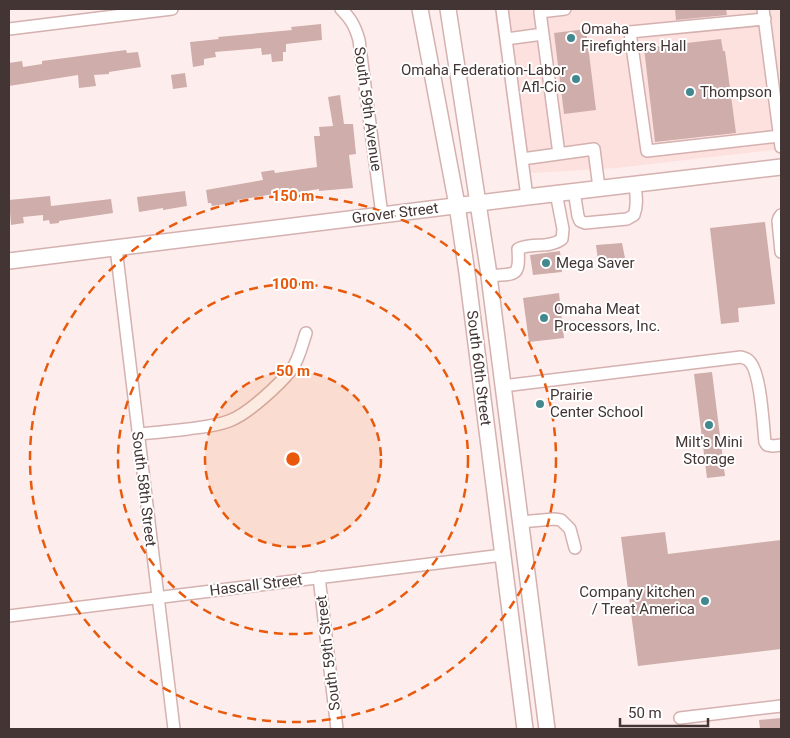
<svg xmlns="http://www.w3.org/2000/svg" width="790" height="738" font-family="Roboto,sans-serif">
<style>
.built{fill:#fde1df}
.building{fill:#cfadaa}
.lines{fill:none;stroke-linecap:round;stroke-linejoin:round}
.minor-casing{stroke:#d4b1af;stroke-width:14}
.major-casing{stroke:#d4b1af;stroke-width:18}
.minor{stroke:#fff;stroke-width:11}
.major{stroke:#fff;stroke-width:15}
.ring{fill:none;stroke:#e8590c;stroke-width:2.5;stroke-dasharray:9 6}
.poi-dot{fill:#41898f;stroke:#fff;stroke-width:2}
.labels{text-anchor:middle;stroke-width:4;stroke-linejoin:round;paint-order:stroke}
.poi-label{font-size:15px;fill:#433534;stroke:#fff;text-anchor:start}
.street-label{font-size:15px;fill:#433534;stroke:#fff}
.centre{fill:#e8590c;stroke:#fff;stroke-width:2.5}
.ring-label{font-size:15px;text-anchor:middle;font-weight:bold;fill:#e8590c;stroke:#fff;stroke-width:4;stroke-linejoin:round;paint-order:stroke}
</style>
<rect width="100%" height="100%" fill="#fdeeed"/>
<path class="built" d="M494,9h287v140l-165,19 -99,6z"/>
<path class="building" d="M675,9h51l1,6 -51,5z
M321,24l1,16 -36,4v8h-3v9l-11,1 -1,-8 -9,1 -1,-7 -46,4 1,5 -12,2v6l-11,2 -3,-25 29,-3 -1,-2 74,-7 -1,-3z
M586,29l10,81 -32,4 -10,-81z
M721,39l2,12h2l11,82 -81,9 -11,-94z
M126,50l1,3 11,-1 3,15 -32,5v2l-15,1 2,11 -17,2 -1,-13 -69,11v-23l13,-2 1,6 19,-3v-3z
M185,73l2,14 -14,2 -2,-14z
M340,95l4,29h9l3,30 -7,1 4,33 -34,3v-2l-26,4 -1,-2 -55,9 1,2 -26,4 -1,-3h-3l-2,-13 57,-10 -2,-8 13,-2 1,3 42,-6 -3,-31h6l-1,-9 14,-1 -5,-29z
M185,191l2,15 -24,4v-2l-24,4 -2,-15z
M50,196l1,10 60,-7 2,14 -54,8v2l-9,1 -1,-4 -6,1v-6l-20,2 1,6 -13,2 -2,-25z
M765,222l10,82 -37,4 1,14 -18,2 -11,-96z
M622,243l3,15 -27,3 -2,-16z
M560,251l2,21 -29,3 -3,-20z
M559,293l5,45 -35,4 -6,-44z
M712,372l13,104 -18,2 -13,-104z
M665,532l3,22 113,-14v109l-143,17 -17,-129z
M781,718v11h-21l-1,-9z"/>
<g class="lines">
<g class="minor-casing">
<path id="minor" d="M341,9c10,10 14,17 18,31l23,175
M502,9l25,188
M763,9l18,138
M765,19l-135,13 17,119 132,-15
M9,29l163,-20
M506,39l37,-5
M559,154l-19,-142 25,-3
M522,159l72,-10 5,39
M574,191l4,25 2,5 5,2 42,-4 7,-4c4,-10 2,-20 1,-31
M781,215l-2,3 -1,3 3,31
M116,248l58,481
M489,276c26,-3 31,3 29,-27 12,-7 31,0 44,-10l1,-10 -7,-36
M503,386l238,-29c2,1 5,1 7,3 13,9 15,65 17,82l2,3 6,1 8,-1
M138,434c16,-1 33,-3 50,-5 14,-2 28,-3 41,-8 19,-7 50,-36 63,-52 7,-10 10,-24 14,-36
M520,522l34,-3 7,1 9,9 5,19
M319,577l18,152
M9,616l494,-61
M680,718l101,-12"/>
</g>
<g class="major-casing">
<path id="major" d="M420,9l37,196 10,68 58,456
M448,9l40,259 59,461
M9,261l518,-64 254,-30"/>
</g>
<use href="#minor" class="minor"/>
<use href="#major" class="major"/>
</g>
<circle cx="293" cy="459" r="88" fill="#e8590c" fill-opacity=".12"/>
<g class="ring">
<circle cx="293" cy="459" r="88"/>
<circle cx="293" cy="459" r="175"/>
<circle cx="293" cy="459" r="263"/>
</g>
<g class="poi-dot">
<circle cx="571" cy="38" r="5"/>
<circle cx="576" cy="79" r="5"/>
<circle cx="690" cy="92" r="5"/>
<circle cx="546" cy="263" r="5"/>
<circle cx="544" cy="318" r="5"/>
<circle cx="540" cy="404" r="5"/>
<circle cx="709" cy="425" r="5"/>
<circle cx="705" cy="601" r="5"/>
</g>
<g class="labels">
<g class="poi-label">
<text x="581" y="34">Omaha<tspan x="581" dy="17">Firefighters Hall</tspan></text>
<text x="566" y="75" text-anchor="end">Omaha Federation-Labor<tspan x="566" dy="17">Afl-Cio</tspan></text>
<text x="700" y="97">Thompson</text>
<text x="556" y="268">Mega Saver</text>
<text x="554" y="314">Omaha Meat<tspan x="554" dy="17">Processors, Inc.</tspan></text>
<text x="550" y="400">Prairie<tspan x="550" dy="17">Center School</tspan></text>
<text x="709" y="447" text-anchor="middle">Milt's Mini<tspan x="709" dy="17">Storage</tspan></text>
<text x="695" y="597" text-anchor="end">Company kitchen<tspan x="695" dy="17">/ Treat America</tspan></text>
</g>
<g class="street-label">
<text transform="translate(368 109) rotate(82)" y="5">South 59th Avenue</text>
<text transform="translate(395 213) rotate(-7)" y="5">Grover Street</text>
<text transform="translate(479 368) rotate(83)" y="5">South 60th Street</text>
<text transform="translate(144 489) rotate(83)" y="5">South 58th Street</text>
<text transform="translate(256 585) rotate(-7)" y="5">Hascall Street</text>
<text transform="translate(328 653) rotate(-97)" y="5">South 59th Street</text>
</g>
</g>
<circle cx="293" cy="459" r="8" class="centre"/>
<g class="ring-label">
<text x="293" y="201">150 m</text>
<text x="293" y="289">100 m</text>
<text x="293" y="376">50 m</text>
</g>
<rect width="790" height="738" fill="none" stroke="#433534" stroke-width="20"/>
<path d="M620 718v8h88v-8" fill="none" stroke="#433534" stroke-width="2.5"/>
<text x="628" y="718" font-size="15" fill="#433534" stroke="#ffffff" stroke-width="4" paint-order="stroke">50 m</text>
</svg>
